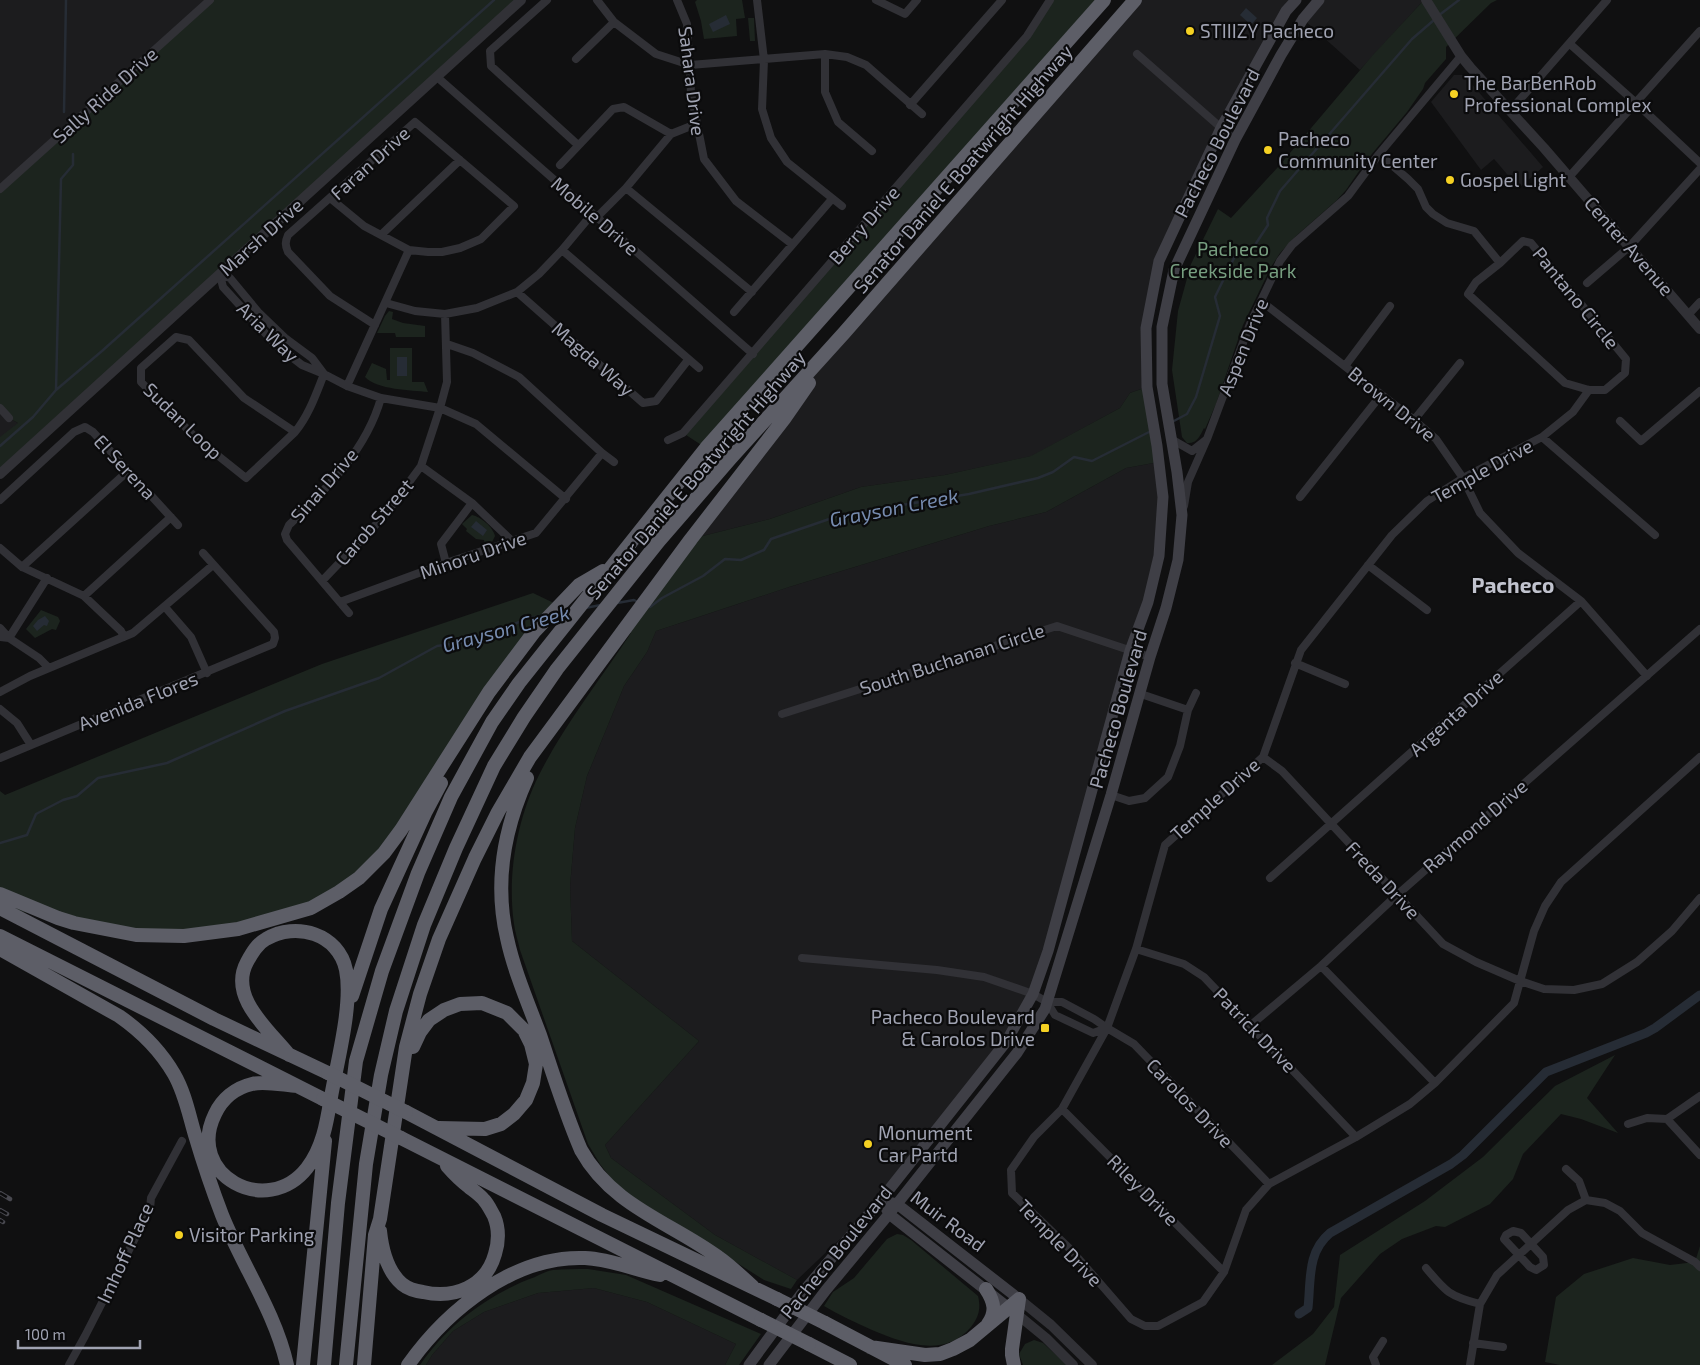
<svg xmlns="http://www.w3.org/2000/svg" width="1700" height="1365" font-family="'Exo 2',sans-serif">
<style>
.built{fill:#1c1c1e}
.green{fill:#1c241e}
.water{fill:#262c35}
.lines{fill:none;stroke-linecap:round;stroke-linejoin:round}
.stream{stroke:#262c35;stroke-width:2.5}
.canal{stroke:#262c35;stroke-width:9}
.minor{stroke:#313136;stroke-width:8}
.tertiary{stroke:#313136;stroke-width:10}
.secondary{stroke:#3f3f46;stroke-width:11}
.motorway{stroke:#5d5e67;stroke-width:14}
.rail-casing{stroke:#48484f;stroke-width:4.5}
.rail{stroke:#0b0b0c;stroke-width:2.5;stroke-dasharray:8;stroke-linecap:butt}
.motorway-bridge{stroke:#5d5e67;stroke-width:14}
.poi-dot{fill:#f5d123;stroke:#0b0b0c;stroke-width:2}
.labels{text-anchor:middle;stroke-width:4.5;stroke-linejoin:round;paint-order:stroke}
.poi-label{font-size:19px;fill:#a0a3b2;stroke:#0b0b0c;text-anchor:start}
.street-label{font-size:19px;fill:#a0a3b2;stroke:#0b0b0c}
.park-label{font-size:19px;fill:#779e80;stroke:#0b0b0c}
.water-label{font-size:20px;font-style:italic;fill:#768baf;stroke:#0b0b0c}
.quarter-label{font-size:21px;font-weight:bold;fill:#c1c3ce;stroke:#0b0b0c}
</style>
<rect width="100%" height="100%" fill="#101011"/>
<path class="built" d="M0,0h210l-210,189z
M1135,0h161l-10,11 -127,250 -13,67 1,59 -17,6 -10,15 -88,48 -87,19 -84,12 -91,32 -79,20 153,-206z
M1319,0h105l-64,70 -57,-51z
M1454,75h10l79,92 -24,21 -25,-29 -13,11 -50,-68z
M0,408l9,10 9,5 -18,51z
M1159,462v94l-111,395 -42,91 -126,159 -83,79 -82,-45 -104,-77 -6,-13 94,-104 -127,-100 -2,-55 5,-58 12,-52 37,-90 23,-34 9,-21 133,-44 200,-61 57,-14 80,-44z
M594,1288l53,14 89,42 -11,21h-299l6,-10 21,-24 31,-19 54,-19z"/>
<path class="green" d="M210,0h311l-521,474v-37l18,-14 -9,-5 -9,-10v-219z
M697,0h45l3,18 -9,1 1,17 -33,3 -3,-18 -6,-19z
M1050,0h54l-398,448 -23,-15 344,-397z
M1424,0h73l-6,3 -45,44v12l-21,24 -2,6 -16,23 -41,49 -20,29 -9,10 -41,36 -16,17 -9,14 -28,58 -27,79 -11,25 -1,-1c-4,8 -7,16 -17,15l-5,-6 -10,-67 6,-59 13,-47 27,-55 13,9 48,-52 93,-110z
M748,18h6l1,23h-5z
M389,311l4,1 -1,7 11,4 22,3v11h-29l-1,-4h-18l8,-17z
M390,348h22v34h12l4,10c-17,-2 -51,-2 -63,-15l7,-14 14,6 1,11h3z
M1147,387l12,75 -33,6 -80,44 -57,14 -200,61 -133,44 -9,21 -23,34 -37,90 -12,52 -5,58 2,55 127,100 -94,104 6,13 104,77 82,45 -6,9 -27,-9 -128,-81 -20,-14 -16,-21 -12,-20 -68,-194c-2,-9 -5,-18 -6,-26 -7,-49 3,-105 25,-149 25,-50 61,-95 92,-142l-10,1 70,-95 79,-20 91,-32 84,-12 86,-19 89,-48 10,-15z
M472,515c9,2 21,12 23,21l-3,6 -7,3 -1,-5 -8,-1 -10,-8 1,-2 -5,-5z
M533,593l25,12 -157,225 -62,62 -101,37 -128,2 -110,-24v-116l5,4 317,-131z
M41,610l17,7 2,4 -4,9 -4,-1 -17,9 -9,-9z
M1615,1055l-28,43 31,35 -37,-14 -20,-5 -38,40 -10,25 -23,25 -45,23 -9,-1 -34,13 -22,15 -39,44 -16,67h-53l41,-31 21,-27 6,-52 85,-54 58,-44 72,-71z
M897,1234l6,1 8,5 67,56c3,12 1,21 -7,31 -27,32 -68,16 -99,3 -17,-8 -33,-15 -48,-24l9,-14 21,-14 33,-39z
M1700,1246v119h-140l-15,-3 11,-65 28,-23 49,-16 37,7 25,-3z
M588,1269l38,6 135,59 -22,31h-14l11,-21 -89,-42 -53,-14 -56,5 -54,19 -31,19 -21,24 -6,10h-6c27,-40 70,-72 115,-88 6,-3 12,-6 18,-7 11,-1 23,-1 35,-1z
M1034,1340l9,3 24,22h-44l-4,-11 6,-10z"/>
<path class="water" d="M1246,8l11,10 -6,7 -11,-10z
M726,15l4,9 -17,8 -4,-8z
M397,357h10v19h-10z
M476,521l11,9 -4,6 -12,-9z
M45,616l4,5 -2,5 -3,-1 -7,6 -4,-5 5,-6z"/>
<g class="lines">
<path class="stream" d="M1438,16l21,-16
M64,112l2,-112
M56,390l5,-211 12,-14v-11
M1172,422l15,-8 9,-17 24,-81 -5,-19 21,-43 15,-3 17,-26 -1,-7 13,-27 132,-152 22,-19
M0,446l33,-29 23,-27 46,-39 392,-351
M617,603l17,-3 4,2
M647,606l3,1 12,-9 41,-22 22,-17 16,1 23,-10 7,-11 70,-24 128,-21 69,-16 15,-6 21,-15 18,4 59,-30
M585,608l16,-3
M0,843l27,-8 9,-21 27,-14 14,-4 21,-18 69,-15 118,-52 94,-33 58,-32 36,-5 56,-23 13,-2"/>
<path class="canal" d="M1299,1314l9,-6c3,-28 -1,-56 22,-75l121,-69 12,-9 83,-83 100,-39 9,-5 45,-33"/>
<path class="minor" d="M547,0l-57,51 1,15 87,79
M597,0l17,22 42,32 34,11 135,-11 22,3 19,8 56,49
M677,0l10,24 4,69 13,66 32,42 56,43
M757,0l7,60 -2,49 9,29 16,24 55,44
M876,0l29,14 12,-14
M1570,44l65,58 65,61
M825,54v38l13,30 34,29
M1137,54l98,86
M576,59l38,-37
M437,77l316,277
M910,105l92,-105
M1510,111l97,-111
M1379,154l29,25 10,10 8,18 7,7 14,9 27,8 26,32
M560,165l53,-56 11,-2 47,27
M1569,177l131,-146
M626,188l126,104
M0,189l210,-189
M330,198l34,28 45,24 19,2h14l18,-4 21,-9 33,-33 -99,-84 -127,113c-3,7 -3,10 0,17l42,44 45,29
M597,217l29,-29 45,-54 25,-10
M381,235l79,-75
M1523,241l8,2 95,116 -1,14 -20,17h-16l-24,-7 -97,-89 8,-12 24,-19z
M562,250l137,118
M220,275l10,3 29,35 26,25 27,20 12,16 -22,-9 -26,-20 -53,-58z
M1587,283l42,-36 71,-78
M517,292l126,111 13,-2 32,-41
M1261,301l153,119 22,19 27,39 17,35 38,40 63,48 66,75
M386,303l29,8 30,3 32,-6 40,-16 22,-18 23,-24 30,-36
M734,312l98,-113
M1688,315l12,-13
M176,337l13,3 55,58 51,34 -49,46 -50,-40 -55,-56v-14z
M447,344l26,9 46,24 83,76 12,9
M1345,366l45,-60
M347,386l62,-136
M1589,390l-16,22 -31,25 -79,41 -36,23 -35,34 -91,115 -38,107 -98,88 -29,104 -29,79 -45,81 -28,28 -23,33 1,23 59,57 60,69 14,7h13l45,-24 21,-30 22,-62 23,-26 87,-47 54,-33 25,-21 79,-80 20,-72 11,-25 16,-24 139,-125
M0,408l9,10
M1414,420l46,-57
M1620,421l21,20 59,-50
M295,432c14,-17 21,-38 29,-58l23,12 34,12 59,10 36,16 90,75
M1542,437l113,98
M1171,439l21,12 14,-11
M668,440l15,-7 344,-397 23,-36
M421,466l51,37 40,38
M1300,497l81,-102
M0,500l74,-68 11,-5 8,5 85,93
M1184,506l4,-24 19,-43 43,-115 30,-63 12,-16 56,-49 31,-42 82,-98
M0,548l22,19 62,29 37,35 3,6
M446,563l-5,-19 31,-41
M1368,565l59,45
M22,567l106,-96
M47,578l-38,60 30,20 10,10
M322,581l63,-66 36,-49 19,-58 7,-26 -2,-68
M84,596l87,-79
M340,602l106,-39 90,-30 66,-80
M165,607l26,30 16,36
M349,613l-62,-73 -2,-6 4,-9c38,-37 77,-74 92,-127
M0,628l9,10 -9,-1
M1295,663l50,21
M0,692l30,-16 103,-43 80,-68
M1141,694l47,16
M0,709l17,14 14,22
M782,714l275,-88 93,31
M1263,757l19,14 161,173 33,18 44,19 24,8 30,1 28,-6 35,-22 35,-31 28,-33
M0,758l273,-114 2,-6 -1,-6 -71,-79
M1111,795l18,6 16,-3 23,-21 12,-31 8,-36 8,-17
M1270,878l311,-277
M1136,949l48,15 20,13 152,160
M802,958l135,12 47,7 49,17 14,8 8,13 38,18 14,-5 -13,-9 -32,-17h-15
M1321,966l114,117
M1251,1025l70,-59 76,-71 303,-266
M1107,1028l27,16 135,140
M1062,1109l162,163
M1667,1119l33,36
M1667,1119l33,-23
M1628,1124l19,-6 20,1
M1566,1169l13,12 7,19
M1513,1231l8,2 22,24 1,8 -8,5 -6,-3 -26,-28 2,-4z
M1426,1268c20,24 23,28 54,36
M1473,1343l30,4
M69,1365l16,-29 65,-127 1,-11 31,-57
M1376,1365l-3,-8 10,-16
M1470,1365l10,-61 17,-29 71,-65 18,-10 19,3 15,8 22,22 53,29 5,5"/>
<path class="tertiary" d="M1426,0l35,56 9,11 74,81 156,181
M0,474l521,-474
M1019,1299l32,26 41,40
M1018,1315l28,23 27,27"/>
<path class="secondary" d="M892,1203l5,1 122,95
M886,1208l3,6 126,99
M749,1365l53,-72 78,-92 126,-159 27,-48 15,-43 82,-300 18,-49 11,-46 4,-59 -6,-51 -10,-59 -1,-59 13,-67 62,-133 65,-117 10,-11
M769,1365l57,-75 63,-76 128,-161 28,-44 66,-214 39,-138 16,-49 12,-48 4,-45 -5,-43 -15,-88v-57l12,-57 61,-130 46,-85 22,-36 16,-19"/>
<path class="motorway" d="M527,778c-23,51 -33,105 -20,160 7,33 21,65 33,97 13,39 25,78 41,115 31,56 89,72 137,107 13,9 24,20 35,30
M0,894l58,24 16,5 62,12 48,1 54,-7 73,-21 28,-16 20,-14 25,-25 17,-23 88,-138 45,-60 45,-47 24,-14
M0,908l214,111 114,54
M0,936l323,163
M0,949l119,67c23,16 41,34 55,58 11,19 15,41 21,61 8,27 17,54 27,80 20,50 53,97 65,150
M352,996l29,-87 44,-96 16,-30
M413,1047l7,-15 9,-12 15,-10 16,-6 22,-1 25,10 17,17 7,14 5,20 -3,19 -7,17 -12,14 -13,10 -16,5 -46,-1
M289,1055c-20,-25 -61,-58 -42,-93 5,-9 10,-18 19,-23 30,-18 73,-5 80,31 7,34 -9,92 -15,127 -4,24 -8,51 -24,71 -40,51 -122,7 -92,-54 7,-15 20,-26 37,-30 13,-3 31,1 45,2
M406,1112l196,103 175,84
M401,1138l360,182
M380,1231c2,19 7,40 22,53 5,4 13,7 21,8 31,7 63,-5 72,-38 4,-13 4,-26 -1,-38 -3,-5 -6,-12 -10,-16 -4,-5 -10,-9 -15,-13 -8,-6 -15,-13 -22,-21
M986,1289c8,12 11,23 2,35
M825,1323l80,42
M809,1344l41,21
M870,1347l55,8 15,-1 13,-5 17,-9 49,-41
M303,1365l22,-224
M324,1365l14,-162 18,-142 26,-90 36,-98 33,-76 41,-75 27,-39 187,-235 398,-448
M346,1365l20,-201 15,-89 15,-64 28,-86 32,-77 38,-82 30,-49 33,-48 102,-128 71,-82 114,-126 291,-333
M364,1365l11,-130 5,-16 26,-172 14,-53 19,-55 36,-81 23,-46 32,-55 161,-218 93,-120 25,-36
M408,1365c39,-55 106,-110 177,-107 26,1 50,12 75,17
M1014,1365l-2,-10v-6l7,-50"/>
<g class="rail-casing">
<path id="rail" d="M0,1193l10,6
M0,1210l7,4
M0,1220l3,2"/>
</g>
<use href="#rail" class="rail"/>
<path class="motorway-bridge" d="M328,1073l78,39
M323,1099l78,39
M777,1299l48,24
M761,1320l48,24"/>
</g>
<g class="poi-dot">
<circle cx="1190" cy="31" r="5"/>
<circle cx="1454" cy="94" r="5"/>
<circle cx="1268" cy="150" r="5"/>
<circle cx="1450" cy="180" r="5"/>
<rect x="1040" y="1023" width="10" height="10" rx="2.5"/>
<circle cx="868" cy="1144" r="5"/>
<circle cx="179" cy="1235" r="5"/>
</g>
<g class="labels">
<g class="poi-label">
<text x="1200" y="38">STIIIZY Pacheco</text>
<text x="1464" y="90">The BarBenRob<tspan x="1464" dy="22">Professional Complex</tspan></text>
<text x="1278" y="146">Pacheco<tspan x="1278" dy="22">Community Center</tspan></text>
<text x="1460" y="187">Gospel Light</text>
<text x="1035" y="1024" text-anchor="end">Pacheco Boulevard<tspan x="1035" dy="22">&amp; Carolos Drive</tspan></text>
<text x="878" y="1140">Monument<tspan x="878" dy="22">Car Partd</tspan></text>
<text x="189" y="1242">Visitor Parking</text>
</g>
<g class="street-label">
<text transform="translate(692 81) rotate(83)" y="7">Sahara Drive</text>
<text transform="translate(105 95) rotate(-42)" y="7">Sally Ride Drive</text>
<text transform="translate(1217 143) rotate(-63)" y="7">Pacheco Boulevard</text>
<text transform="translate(370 163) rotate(-42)" y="7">Faran Drive</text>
<text transform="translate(963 169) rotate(-49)" y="7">Senator Daniel E Boatwright Highway</text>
<text transform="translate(595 216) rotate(41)" y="7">Mobile Drive</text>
<text transform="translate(864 225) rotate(-49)" y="7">Berry Drive</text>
<text transform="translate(261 237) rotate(-42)" y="7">Marsh Drive</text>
<text transform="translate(1629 246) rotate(49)" y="7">Center Avenue</text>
<text transform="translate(1576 298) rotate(51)" y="7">Pantano Circle</text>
<text transform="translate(268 332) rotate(44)" y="7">Aria Way</text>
<text transform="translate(1243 347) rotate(-68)" y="7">Aspen Drive</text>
<text transform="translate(593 359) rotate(41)" y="7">Magda Way</text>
<text transform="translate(1392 404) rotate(39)" y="7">Brown Drive</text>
<text transform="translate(183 421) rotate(44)" y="7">Sudan Loop</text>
<text transform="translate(125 467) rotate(47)" y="7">El Serena</text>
<text transform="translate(1482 471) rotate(-29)" y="7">Temple Drive</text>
<text transform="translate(696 475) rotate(-49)" y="7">Senator Daniel E Boatwright Highway</text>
<text transform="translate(324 485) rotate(-49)" y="7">Sinai Drive</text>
<text transform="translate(374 522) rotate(-49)" y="7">Carob Street</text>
<text transform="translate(473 555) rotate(-19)" y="7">Minoru Drive</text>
<text transform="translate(952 659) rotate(-18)" y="7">South Buchanan Circle</text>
<text transform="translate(138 701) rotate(-22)" y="7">Avenida Flores</text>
<text transform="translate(1118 709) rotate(-74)" y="7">Pacheco Boulevard</text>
<text transform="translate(1456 713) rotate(-42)" y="7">Argenta Drive</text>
<text transform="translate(1215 799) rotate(-42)" y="7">Temple Drive</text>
<text transform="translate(1475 826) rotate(-41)" y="7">Raymond Drive</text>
<text transform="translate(1383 880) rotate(47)" y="7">Freda Drive</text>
<text transform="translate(1255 1030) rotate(46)" y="7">Patrick Drive</text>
<text transform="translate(1190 1103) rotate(46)" y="7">Carolos Drive</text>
<text transform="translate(1143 1190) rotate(45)" y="7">Riley Drive</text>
<text transform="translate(948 1221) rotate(37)" y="7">Muir Road</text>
<text transform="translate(1060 1243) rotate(46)" y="7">Temple Drive</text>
<text transform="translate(836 1252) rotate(-51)" y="7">Pacheco Boulevard</text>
<text transform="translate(125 1253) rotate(-65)" y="7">Imhoff Place</text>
</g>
<g class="park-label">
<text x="1233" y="256">Pacheco<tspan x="1233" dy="22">Creekside Park</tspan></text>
</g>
<g class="water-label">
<text transform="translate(894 508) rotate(-11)" y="7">Grayson Creek</text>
<text transform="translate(506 629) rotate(-15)" y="7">Grayson Creek</text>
</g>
<g class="quarter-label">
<text x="1513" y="593">Pacheco</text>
</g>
</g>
<path d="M18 1340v8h122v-8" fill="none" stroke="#a0a3b2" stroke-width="2.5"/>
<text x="25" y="1340" font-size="15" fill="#a0a3b2" stroke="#0b0b0c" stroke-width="4" paint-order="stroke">100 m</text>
</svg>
